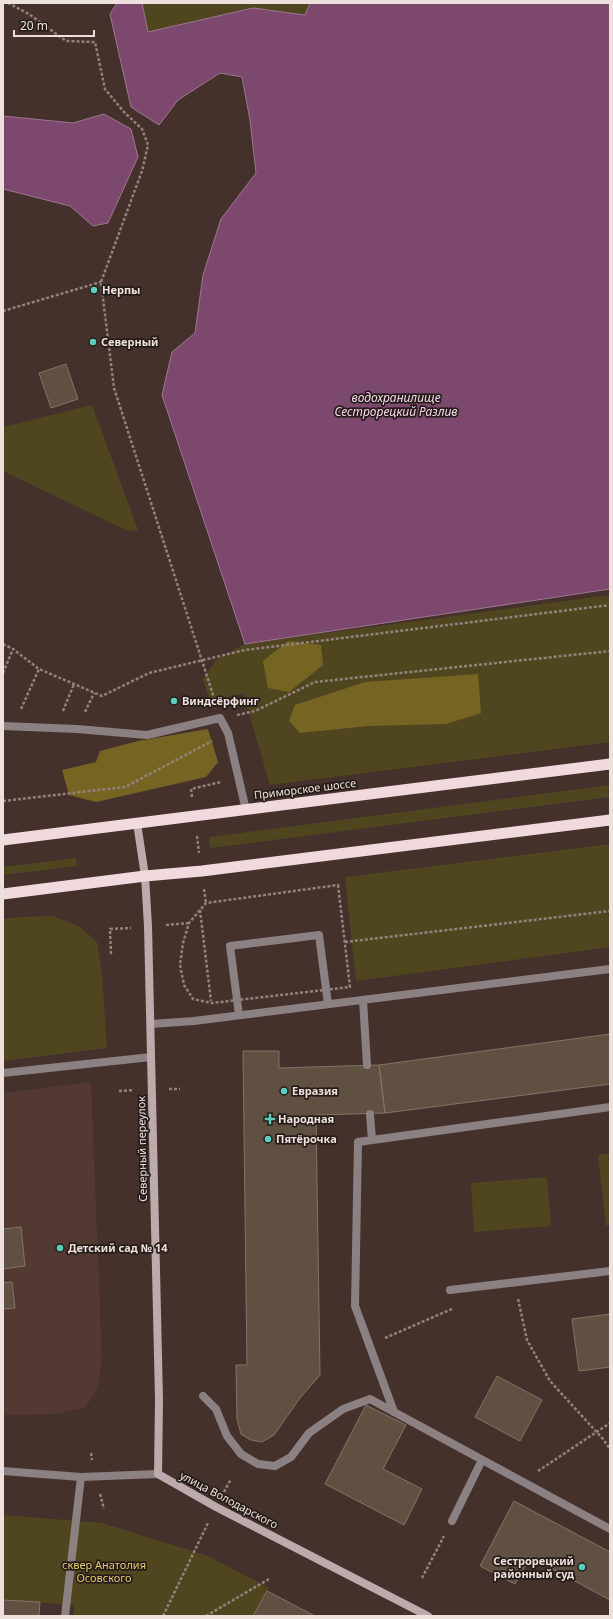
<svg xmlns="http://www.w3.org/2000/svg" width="613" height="1619" font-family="'Noto Sans',sans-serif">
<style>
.built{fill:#543932}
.green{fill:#4f4620}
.forest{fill:#766522}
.water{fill:#7c486e;stroke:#9e768f}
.building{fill:#5f5042;stroke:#847465}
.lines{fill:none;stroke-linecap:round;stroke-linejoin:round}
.path{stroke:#92817d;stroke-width:2.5;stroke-dasharray:3 2;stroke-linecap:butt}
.service{stroke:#8c8182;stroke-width:8}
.minor{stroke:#8c8182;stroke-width:8}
.secondary{stroke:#bcaaad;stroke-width:8}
.trunk{stroke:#f0dadd;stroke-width:11}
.poi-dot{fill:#59cebe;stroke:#251c19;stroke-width:1.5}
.labels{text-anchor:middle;stroke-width:3.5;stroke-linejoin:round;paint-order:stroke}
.poi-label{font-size:11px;font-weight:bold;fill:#ede0dd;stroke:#251c19;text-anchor:start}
.street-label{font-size:11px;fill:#ede0dd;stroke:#251c19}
.park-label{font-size:11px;fill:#e1c86a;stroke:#251c19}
.water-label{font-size:12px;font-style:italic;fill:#f8d6ed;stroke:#251c19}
</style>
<rect width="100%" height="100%" fill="#45312c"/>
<path class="built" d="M91,1082l11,279 -5,28 -12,19 -31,6 -51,1v-106l12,-1 -3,-26 -9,1v-14l22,-3 -4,-39 -18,2v-136z"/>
<path class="green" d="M142,3h168l-5,13 -52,-8 -105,25z
M92,405l46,125 -10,1 -125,-60 1,-44z
M610,595v147l-340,43 -27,-92 -33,9 -7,-23 14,-20 28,-15z
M610,785v12l-400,51 -1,-11z
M610,844v103l-254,34 -11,-104z
M76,858l1,8 -74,9v-8z
M52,916l27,10 18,16 5,32 5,74 -104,13v-142l15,-2z
M610,1153v72l-4,1 -8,-71z
M547,1177l4,49 -77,6 -3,-49z
M3,1515l99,8 106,33 61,32 -16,28h-179v-11l-71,-5z"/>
<path class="forest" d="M288,641l33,4 2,20 -34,27 -21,-4 -5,-27z
M478,674l3,39 -35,11 -78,2 -68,7 -11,-12 6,-16 70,-23z
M208,729l10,33 -12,15 -110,25 -27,-7 -7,-25 34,-8 4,-11 38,-10z"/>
<path class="water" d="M117,3h25l6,29 105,-24 52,7 5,-12h300v586l-365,55 -83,-249 10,-43 23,-19 8,-58 18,-56 35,-46 -6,-53 -8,-43 -22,-4 -42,27 -19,25 -28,-18 -21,-93z
M104,114l27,15 7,28 -30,66 -15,3 -23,-20 -67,-17v-73l70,7z"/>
<path class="building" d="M66,364l12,35 -27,9 -12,-35z
M610,1034v50l-225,29 -6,-48z
M243,1051h36v17l100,-3 6,48 -69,2 4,260 -20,23 -26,37 -12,7 -11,-2 -10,-6 -4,-15 -1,-54h11z
M21,1227l4,39 -22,3v-40z
M12,1282l3,26 -12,1v-26z
M610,1314v53l-31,4 -7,-52z
M497,1376l45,24 -22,41 -45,-24z
M366,1405l40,20 -23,44 39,20 -18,36 -79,-41z
M514,1501l96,51v48l-80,-43 -15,27 -35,-18z
M267,1591l48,25h-62z
M3,1600l37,2 -1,14h-36z"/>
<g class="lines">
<path class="path" d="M8,3l21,11 37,27 29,1 10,47 19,23 18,17 6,16 -6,26 -41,111 13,106 101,313
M3,311l98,-29
M3,644l10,5 26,20 63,27 47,-23 96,-23 365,-45
M3,673l10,-24
M21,709l18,-40
M63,711l11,-27
M85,712l9,-19
M237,715l18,-4 60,-29 295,-31
M192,797l-1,-8 30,-7
M3,801l122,-14 87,-46
M197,836l2,17
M338,885l12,102 -138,16 -19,-4 -9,-14 -4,-20 3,-22 6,-20 17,-20z
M204,889l2,14
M200,910l11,91
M166,925l23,-2
M345,942l265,-31
M111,954l-1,-25 21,-1
M169,1089h11
M119,1091l15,-1
M518,1299l9,41 23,41 53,58 7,10
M385,1338l67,-29
M91,1453l1,7
M538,1471l72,-48
M224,1492l7,-13
M100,1494l4,15
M422,1578l22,-42
M163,1616l45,-93
M206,1616l63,-37"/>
<path class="service" d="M3,726l74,3 70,6 73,-17 8,15 18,77
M363,1000l4,65
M239,1015l-9,-69 89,-11 9,69
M3,1073l148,-16
M370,1114l2,26
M450,1290l160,-19
M203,1396l13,13 11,27 14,18 17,10 17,2 16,-9 18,-24 34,-24 27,-10 240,130
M394,1412l-39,-106 3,-164 252,-35
M452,1521l30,-61
M65,1616l16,-139"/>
<path class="minor" d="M151,1024l43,-3 416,-52
M3,1471l78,6 77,-3"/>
<path class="secondary" d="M137,823l8,53 3,50 11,473 -1,75 58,33 212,109"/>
<path class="trunk" d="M3,840l607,-76
M3,894l142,-18 57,-5 408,-51"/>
</g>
<g class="poi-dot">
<circle cx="94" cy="290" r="4"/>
<circle cx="93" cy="342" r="4"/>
<circle cx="174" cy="701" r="4"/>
<circle cx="284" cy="1091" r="4"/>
<path d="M268 1113h4v4h4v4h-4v4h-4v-4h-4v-4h4z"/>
<circle cx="268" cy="1139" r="4"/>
<circle cx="60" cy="1248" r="4"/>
<circle cx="582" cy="1567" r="4"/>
</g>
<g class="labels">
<g class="poi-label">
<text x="102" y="294">Нерпы</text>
<text x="101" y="346">Северный</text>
<text x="182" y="705">Виндсёрфинг</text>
<text x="292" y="1095">Евразия</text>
<text x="278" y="1123">Народная</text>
<text x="276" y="1143">Пятёрочка</text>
<text x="68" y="1252">Детский сад № 14</text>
<text x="574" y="1565" text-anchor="end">Сестрорецкий<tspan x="574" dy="13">районный суд</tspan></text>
</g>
<g class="street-label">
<text transform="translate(305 789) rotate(-7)" y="4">Приморское шоссе</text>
<text transform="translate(142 1149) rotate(-91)" y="4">Северный переулок</text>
<text transform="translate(229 1500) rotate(28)" y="4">улица Володарского</text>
</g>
<g class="park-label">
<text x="104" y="1569">сквер Анатолия<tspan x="104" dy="13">Осовского</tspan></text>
</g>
<g class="water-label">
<text x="396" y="402">водохранилище<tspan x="396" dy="14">Сестрорецкий Разлив</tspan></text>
</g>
</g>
<rect width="613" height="1619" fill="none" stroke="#ede0dd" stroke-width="8"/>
<path d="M14 30v6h80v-6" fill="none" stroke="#ede0dd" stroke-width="2"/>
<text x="20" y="30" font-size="12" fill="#ede0dd" stroke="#251c19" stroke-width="3" paint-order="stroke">20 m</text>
</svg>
